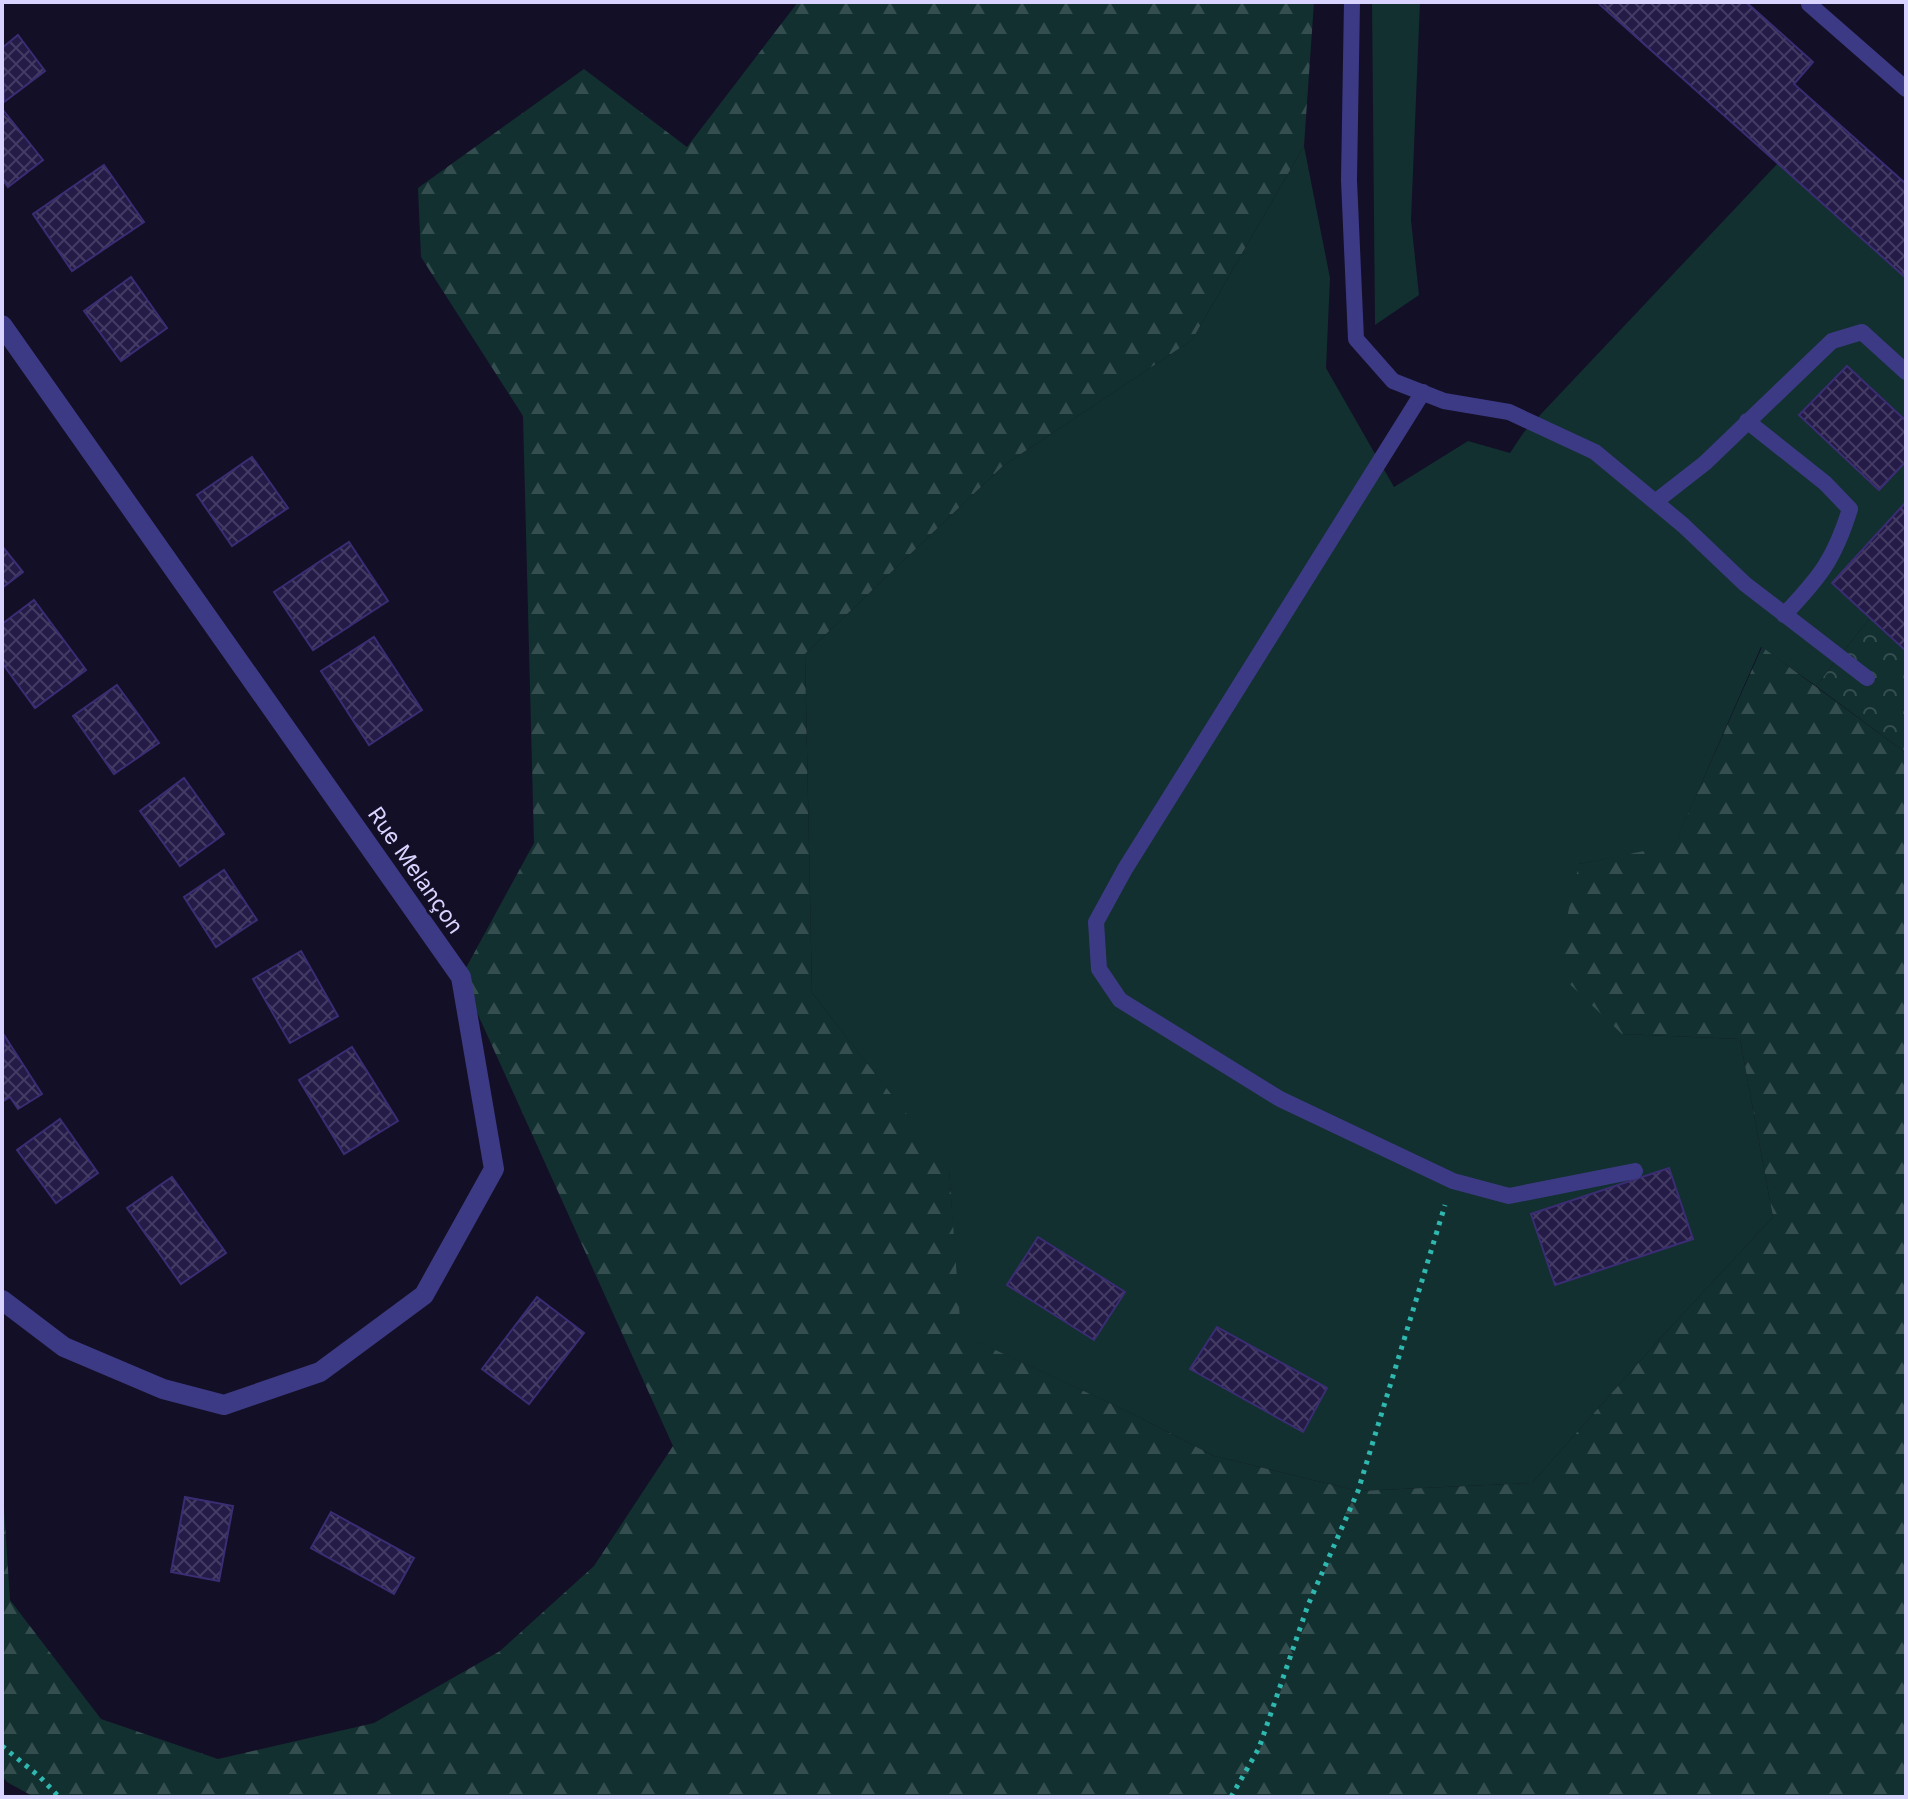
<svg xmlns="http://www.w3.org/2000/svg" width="1908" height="1799" font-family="Inter,sans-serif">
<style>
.grass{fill:#12302f}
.forest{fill:url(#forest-firs)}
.park{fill:url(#park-crowns)}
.building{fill:url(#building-cross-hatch);stroke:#3b2d73;stroke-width:2}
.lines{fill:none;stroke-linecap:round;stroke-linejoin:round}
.path{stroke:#2fb8b0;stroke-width:5;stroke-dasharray:4 6;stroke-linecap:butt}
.service{stroke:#3d3a85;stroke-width:16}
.minor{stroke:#3d3a85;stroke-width:20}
.labels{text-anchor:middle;stroke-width:6;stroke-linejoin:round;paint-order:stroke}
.street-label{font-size:22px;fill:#d9d4ff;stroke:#130f26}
</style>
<defs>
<pattern id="forest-firs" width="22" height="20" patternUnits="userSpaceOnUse" patternTransform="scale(2)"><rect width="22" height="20" fill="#12302f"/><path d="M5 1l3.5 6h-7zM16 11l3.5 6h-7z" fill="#344d4e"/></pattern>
<pattern id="park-crowns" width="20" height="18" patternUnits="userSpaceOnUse" patternTransform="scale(2)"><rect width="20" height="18" fill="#12302f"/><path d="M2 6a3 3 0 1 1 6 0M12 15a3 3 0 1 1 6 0" fill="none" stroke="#344d4e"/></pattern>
<pattern id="building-cross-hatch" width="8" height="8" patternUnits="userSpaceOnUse" patternTransform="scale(2)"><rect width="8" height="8" fill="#241b47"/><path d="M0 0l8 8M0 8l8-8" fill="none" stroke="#433b63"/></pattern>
</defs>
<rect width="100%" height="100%" fill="#130f26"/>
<path class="grass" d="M1372,2h48l-9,218 8,75 -44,30z
M1304,146l26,132 -4,90 68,119 74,-46 42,12 14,-21 254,-269 128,115v224l-74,80 38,36 -54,68 -55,-39 -87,199 -95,18 43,170 118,5 33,178 -117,126 -124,140 -174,8 -144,-35 -83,-43 -171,-79 -11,-165 -137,-176 -7,-339 198,-188 189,-126z"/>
<path class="forest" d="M798,2h516l-10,144 -112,194 -189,126 -198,188 7,339 137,175 12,166 170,79 83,43 144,35 174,-8 124,-140 117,-126 -33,-178 -118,-5 -67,-64 24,-106 95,-19 88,-198 144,106v1044h-1872l-27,-15 -5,-6v-299l8,123 91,119 117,40 156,-36 126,-72 94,-85 79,-120 -212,-469 73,-134 -11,-427 -102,-159 -3,-69 166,-119 103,78z"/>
<path class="park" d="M1870,618l36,33v102l-90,-67z"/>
<path class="building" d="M1597,2h149l67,60 -19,22 112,100v94z
M18,35l27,36 -41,31 -2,-54z
M3,110l40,50 -35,27 -6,-8z
M104,165l40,57 -72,49 -39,-57z
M131,277l36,51 -46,33 -37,-50z
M1847,366l59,55v40l-27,29 -80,-75z
M252,457l36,51 -56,38 -35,-51z
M1906,502v149l-74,-68z
M349,542l39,59 -75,49 -39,-58z
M2,546l21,26 -21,16z
M34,600l52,70 -51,38 -33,-45v-39z
M374,637l48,73 -53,35 -48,-74z
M117,685l42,58 -45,31 -41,-58z
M184,778l40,56 -44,32 -40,-55z
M224,870l33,50 -41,27 -32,-50z
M301,951l37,65 -48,27 -37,-64z
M4,1035l38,59 -24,15 -8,-12 -8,5z
M352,1047l46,74 -54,33 -45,-74z
M60,1119l38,54 -42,30 -39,-53z
M1669,1168l24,71 -138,46 -24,-71z
M172,1177l54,76 -45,31 -54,-76z
M1038,1237l87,55 -31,48 -87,-55z
M537,1297l47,36 -55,71 -47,-35z
M1217,1327l110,61 -24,44 -113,-63z
M185,1497l48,9 -14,75 -48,-9z
M331,1512l83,46 -20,36 -83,-46z"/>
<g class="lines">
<path class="path" d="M2,1746l38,31 19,20
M1231,1797l28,-49 49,-143 50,-114 87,-286"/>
<path class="service" d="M1352,2l-3,178 7,159 37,42 51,20 65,11 86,40 88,73 62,59 122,94
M1809,4l97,85
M1423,392l-298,477 -29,53 3,47 21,31 160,99 173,82 56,15 126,-25
M1747,421l78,62 25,26c-16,51 -30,68 -66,106
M1655,502l50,-39 127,-122 30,-9 44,40"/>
<path class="minor" d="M2,325l459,652 33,192 -70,126 -104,77 -96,33 -61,-16 -99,-42 -62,-47"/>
</g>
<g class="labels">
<g class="street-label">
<text transform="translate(416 870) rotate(55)" y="8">Rue Melançon</text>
</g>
</g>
<rect width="1908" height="1799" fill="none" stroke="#d9d4ff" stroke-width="8"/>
</svg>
